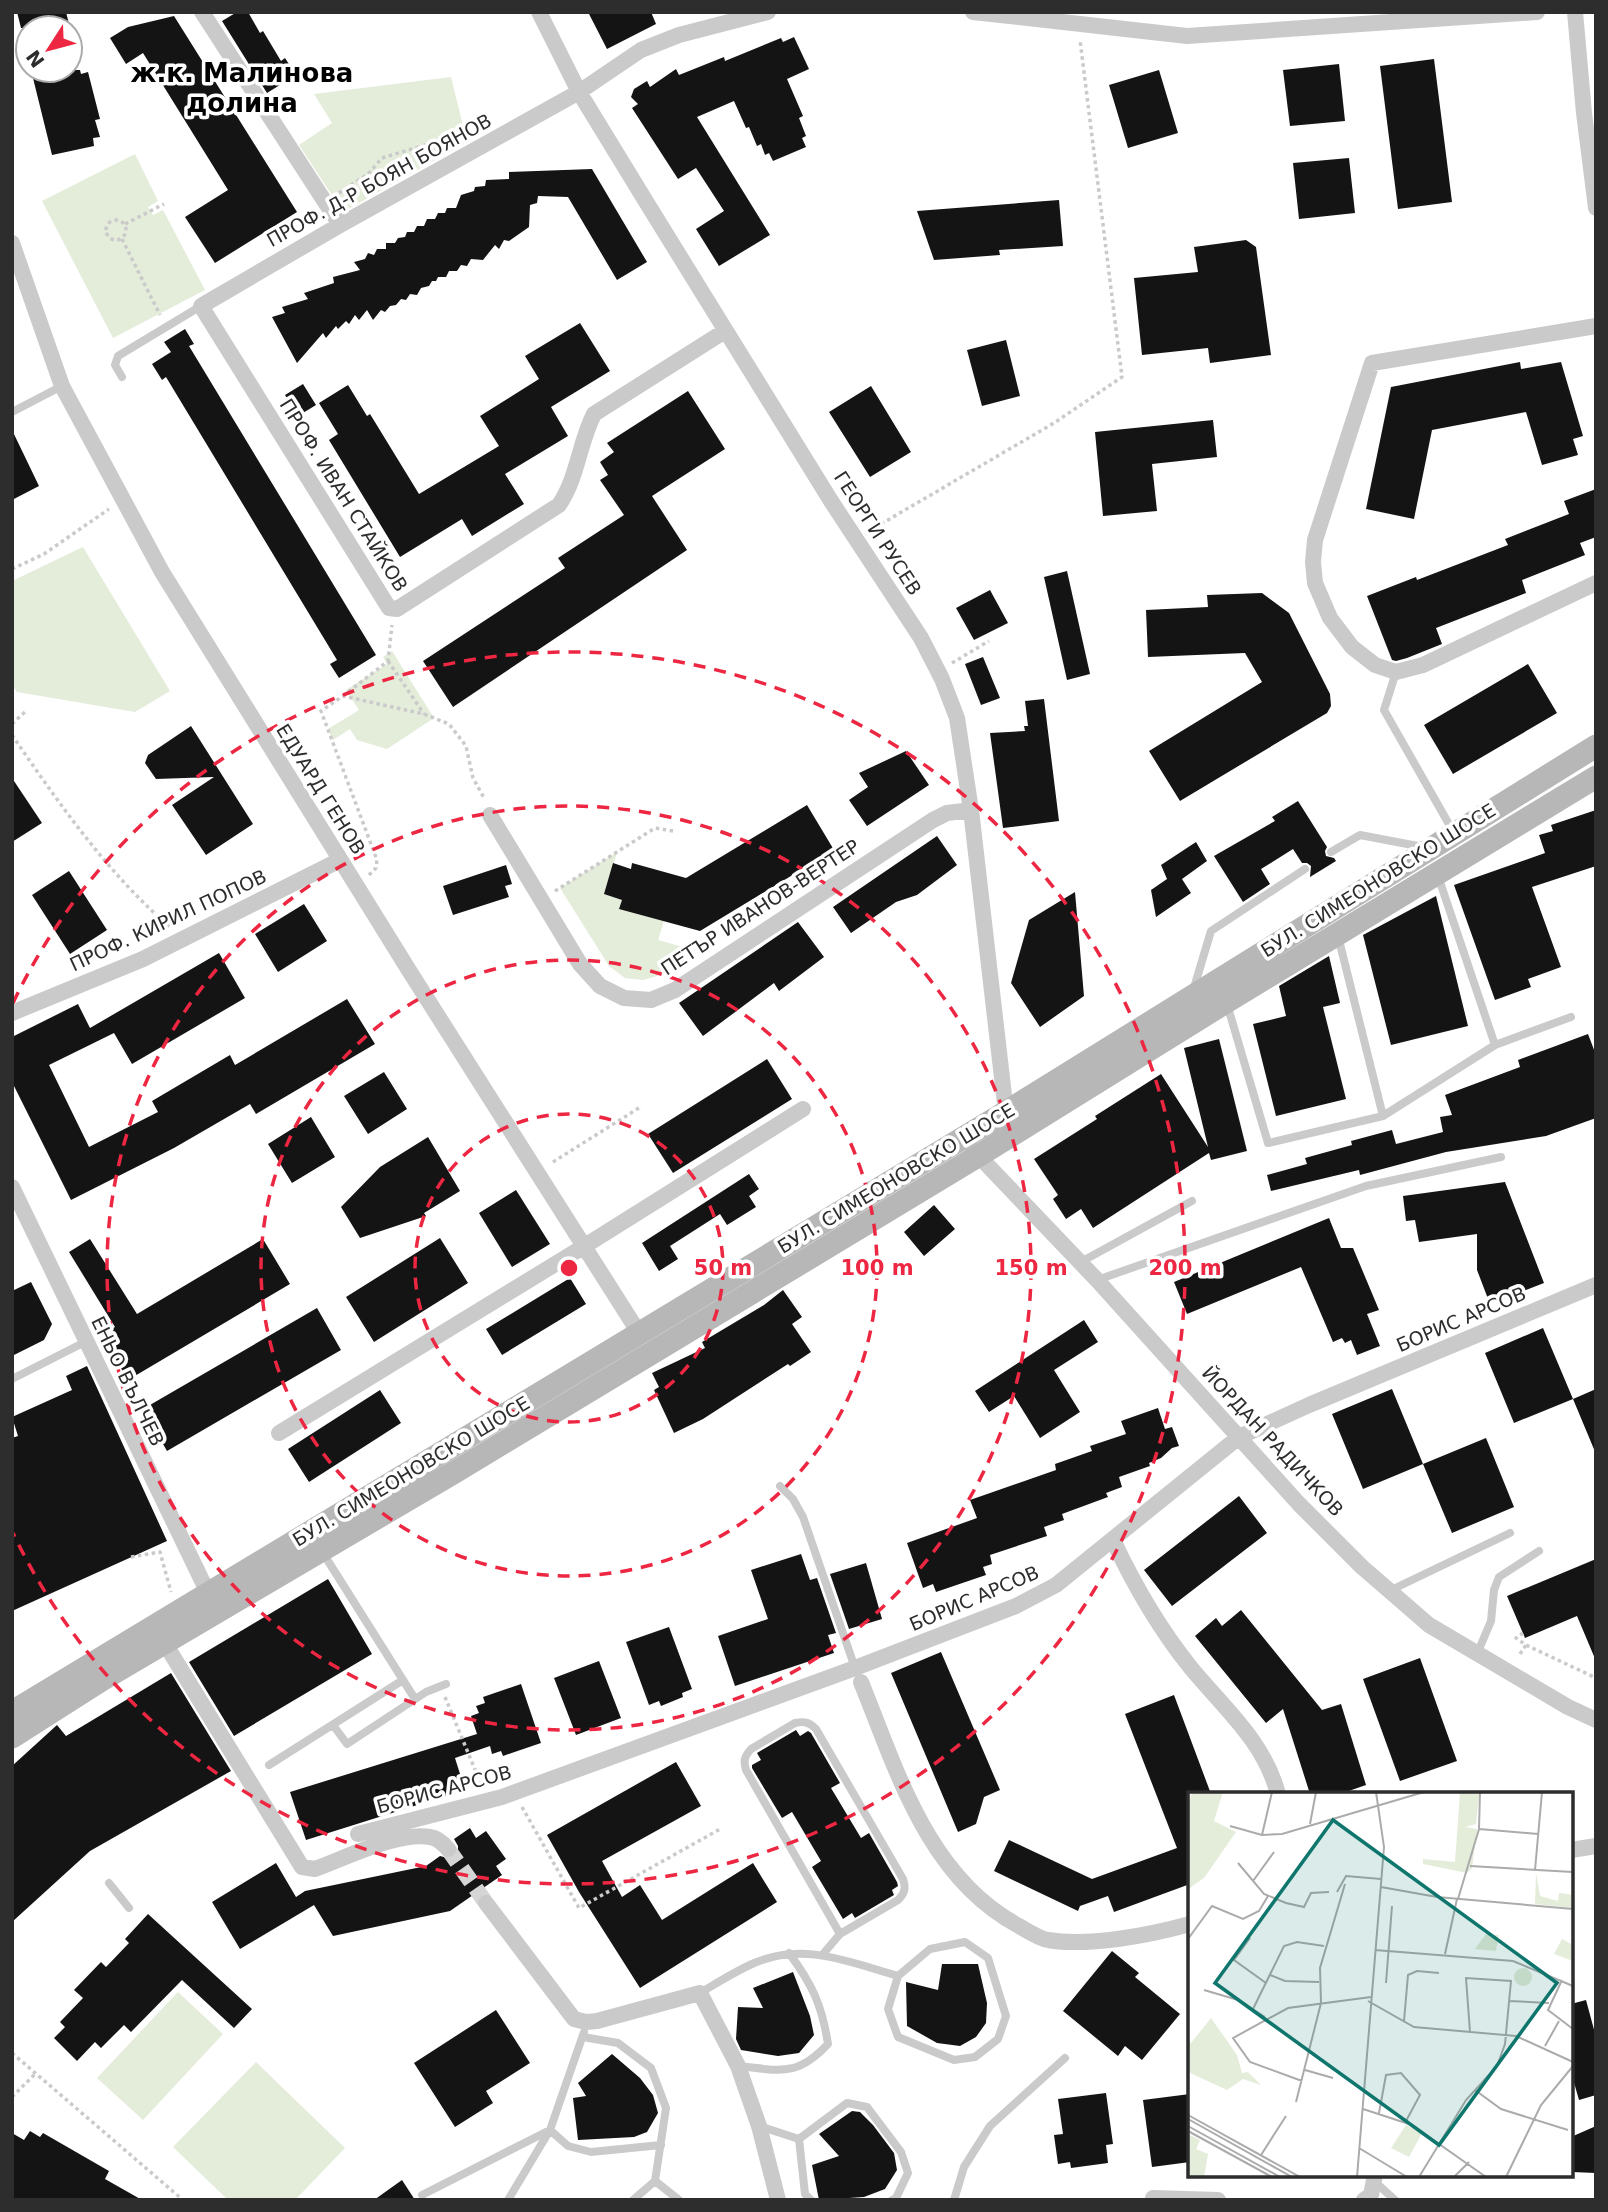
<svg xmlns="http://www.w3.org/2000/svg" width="1608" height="2212" font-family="'DejaVu Sans',sans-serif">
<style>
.green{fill:#e4ecda}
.building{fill:#141414}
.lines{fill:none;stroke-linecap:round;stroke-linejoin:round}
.street-tunnel{stroke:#d5d5d5;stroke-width:16;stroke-dasharray:16 8;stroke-linecap:butt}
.path{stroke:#cacaca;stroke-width:3.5;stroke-dasharray:3.5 3.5;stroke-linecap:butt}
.lane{stroke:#cacaca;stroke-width:8}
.street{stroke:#cacaca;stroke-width:16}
.secondary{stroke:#b7b7b7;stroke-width:23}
.ring{fill:none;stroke:#ed2641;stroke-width:3.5;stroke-dasharray:12 9}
.labels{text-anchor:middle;stroke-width:7;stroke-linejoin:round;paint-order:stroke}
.street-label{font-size:19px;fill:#2d2d2d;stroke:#fff}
.district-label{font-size:26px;font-weight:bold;fill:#000;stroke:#fff}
.inset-road{fill:none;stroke:#ababab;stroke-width:2}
.view{fill:#0f766e;fill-opacity:0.15;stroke:#0f766e;stroke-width:3.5}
.inset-edge{fill:none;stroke:#2d2d2d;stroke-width:3.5}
.centre{fill:#ed2641;stroke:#fff;stroke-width:3.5}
.ring-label{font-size:21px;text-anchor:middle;font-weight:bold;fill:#ed2641;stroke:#fff;stroke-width:7;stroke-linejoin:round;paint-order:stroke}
</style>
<rect width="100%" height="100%" fill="#fff"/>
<path class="green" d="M451,77l16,65 -124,70 -44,-67 33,-22 -18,-29z
M135,154l23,47 -10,6 5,8 10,-5 42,80 -92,48 -71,-137z
M83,547l87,144 -35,21 -118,-20 -5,-7v-104z
M392,651l42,67 -47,31 -30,-9 -7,-11 -17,11 -5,-11 31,-19 -13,-20 41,-26 -4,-7z
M617,852l-12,42 17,6 -2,8 44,13 -6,19 29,8 4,7 -34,21 -14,4 -18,-2 -16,-12 -49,-78z
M178,1992l45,42 -80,86 -46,-42z
M256,2062l89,86 -50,52h-67l-55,-53z"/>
<path class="building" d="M17,12h49l4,16h-49z
M237,12h11l12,21 3,-2 18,30 4,-3 11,17 -29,18 -45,-72z
M588,12h63l5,12 -49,25z
M174,16l123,196 -82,51 -30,-46 43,-27 -85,-137 -17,11 -16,-26 18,-11z
M794,37l15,32 -22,10 16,37 -4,2 7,18 -4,2 4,9 -33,14 -4,-8 -4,2 -4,-11 -4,2 -8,-19 -3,1 -12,-27 -37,16 73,118 -51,31 -23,-37 28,-18 -28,-43 -18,11 -46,-71 6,-4 -7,-7 3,-8 13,-8 3,6 26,-18 3,6 45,-18 1,4 56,-23 2,4z
M1434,59l18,143 -54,7 -18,-143z
M1339,64l6,57 -55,5 -7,-56z
M31,70h49l1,4 7,-2 12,47 -5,1 5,17 -7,1 1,8 -42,9z
M1159,70l19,63 -50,15 -19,-63z
M1349,158l6,55 -56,6 -6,-56z
M592,169l55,93 -30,18 -49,-83 -30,-1 -1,7 -7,2 -1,22 -20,14 -5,-1 -5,9 -4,-4 -12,15 -12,-1 -4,7 -6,-1 -4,6h-8l-3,6h-8l-2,4h-4l-3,5 -8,2 -4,7 -7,-1 -4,6 -5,-1 -5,6 -6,1 -5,6 -4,-2 -8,10 -6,-10 -8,10 -4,-5 -6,9 -3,-3 -8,8 -2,-3 -10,12 -3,-5 -26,30 -25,-46 13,-4 -3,-6 26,-8 -4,-6 30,-10 -1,-6 27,-7 -6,-8 11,-3 3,-6 6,2 3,-6h9v-6h9l3,-5 7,-1 2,-5h7l3,-6h7l3,-7h8l3,-6h7l2,-5h9l5,-13 13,-4 1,-4 10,-1 1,-6 23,-1v-7z
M1059,200l4,46 -64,4 1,5 -66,5 -17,-49z
M1246,240l10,7 15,108 -61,8 -2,-15 -66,7 -8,-77 64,-6 -4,-25z
M580,323l30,48 -59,36 17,29 -63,38 19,30 -52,32 -10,-17 -62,38 -71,-117 9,-6 -19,-31 29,-18 19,31 3,-2 49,80 80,-48 -19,-30 59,-37 -14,-23z
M185,329l9,15 -5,2 187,309 -37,23 -9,-14 7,-4 -171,-283 -4,3 -10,-16 19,-12 -7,-10z
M1006,340l14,56 -38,10 -15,-56z
M1520,362l1,7 40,-7 22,74 -10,3 5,16 -36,10 -16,-53 -94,18 -18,89 -48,-10 25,-122z
M303,384l13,21 -18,11 -13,-21z
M871,386l40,66 -41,25 -41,-65z
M688,391l37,58 -73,47 35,54 -234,157 -30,-46 142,-93 -7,-10 66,-43 -24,-35 8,-5 -8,-13 14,-10 -7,-9z
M1213,420l4,37 -65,7 5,47 -54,5 -8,-84z
M12,430l27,56 -27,14z
M1596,489v48l-16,6 5,12 -63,25 4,13 -90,35 6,16 -35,14 -11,3 -4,-1 -25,-64 49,-19 1,3 91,-35 -3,-6 64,-25 -5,-13z
M1067,571l23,103 -23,6 -23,-103z
M990,590l18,33 -34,17 -18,-32z
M1262,593l27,20 41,81 1,12 -4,7 -147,88 -31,-50 113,-69 -17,-29 -97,4 -2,-47 62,-3 -1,-12z
M983,657l17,41 -19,7 -16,-41z
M1528,664l29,49 -104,61 -29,-49z
M1044,699l15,122 -56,7 -13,-95 35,-2 -1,-5h4l-3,-25z
M191,726l62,98 -47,31 -34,-50 42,-28 -58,2 -11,-16 3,-8z
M906,751l23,34 -62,41 -18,-26 19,-13 -9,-14z
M12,778l30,45 -30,19z
M1298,801l29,46 -2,4 1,5 8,2 2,3 -26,16 1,-11 -4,-3h-5l-9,-14 -32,20 9,15 -27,18 -29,-46 61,-35 -3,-4z
M807,805l27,45 -134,81 -81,-22 3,-9 -18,-6 9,-31 18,6 1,-6 54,15z
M1596,810v56l-64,21 29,80 -33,12 3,8 -36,13 -41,-115 91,-32 -6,-18 14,-4 -2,-6z
M937,836l20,29 -40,30 -21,7 -45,31 -18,-26z
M1196,842l11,19 -25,18 9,14 -35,24 -5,-27 16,-11 -6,-14z
M506,865l6,19 -7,2 4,11 -56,18 -10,-29z
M69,871l38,59 -37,24 -38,-59z
M1075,892l9,104 -44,31 -29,-44 18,-63z
M1436,896l32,130 -77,19 -28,-110z
M304,904l23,37 -49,31 -23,-38z
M798,922l26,35 -45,34 -5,-8 -71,53 -24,-33z
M219,953l26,45 -113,66 -18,-31 -65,32 40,82 69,-35 -6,-11 78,-46 5,10 112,-66 28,45 -119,70 -6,-10 -76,44 -103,52 -59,-118v-45l66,-33 12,24z
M1329,956l11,47 -17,4 23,92 -70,17 -23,-92 33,-8 -7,-30z
M1588,1034l8,21v63l-50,18 -100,16 -86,23 -1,-5 -88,21 -4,-16 40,-11 -2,-6 47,-13 -1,-4 41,-11 4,14 47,-12 -3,-15 12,-2 -7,-20 75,-28 -2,-7z
M1219,1039l28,112 -36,9 -2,-7 -116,75 -12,-19 -15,10 -13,-20 5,-4 -24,-36 63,-40 -2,-3 66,-42 47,73 -24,-99z
M767,1059l25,40 -119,74 -25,-39z
M384,1072l23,37 -39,25 -24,-38z
M311,1117l24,40 -43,26 -24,-39z
M428,1137l32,54 -36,22 2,3 -66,22 -19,-31 39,-40z
M749,1174l10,15 -10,7 7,11 -29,18 -7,-11 -50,32 8,13 -19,12 -17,-28z
M1505,1182l39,101 -54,21 -13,-34v-36l-58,8 -4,-22 -9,1 -3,-25z
M516,1190l34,54 -38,23 -33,-54z
M934,1205l21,24 -31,27 -20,-24z
M1329,1218l12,30h12l26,62 -12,4 13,32 -23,9 -6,-15 -6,3 -3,-5 -9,4 -32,-75 -114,47 -13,-32z
M440,1238l28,45 -94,59 -28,-45z
M90,1239l47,75 126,-75 27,45 -162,96 -27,-45 14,-8 -46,-75z
M570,1278l16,26 -84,51 -16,-26z
M31,1282l21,42 -8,16 -32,16v-65z
M783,1290l19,27 -10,7 19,28 -21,14 -2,-2 -85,55 -29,14 -20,-43 5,-3 -7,-14 53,-25 -3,-6 62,-37z
M317,1308l24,42 -174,101 -24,-42z
M1084,1320l14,22 -44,28 26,42 -40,26 -26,-42 -25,16 -14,-21z
M1543,1328l30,71 -59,24 -29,-70z
M87,1366l80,175 -155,70v-173l6,-2 -6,-19 60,-27 -6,-14z
M1392,1389l31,75 -60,25 -31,-75z
M1596,1389v65l-23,-55z
M380,1390l21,33 -92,59 -21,-33z
M1158,1408l7,21 7,-2 7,19 -7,2 -11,10 -12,5 1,3 -31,11 3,10 -16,6 2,4 -46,17 2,6 -20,7 3,9 -57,19 2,9 -9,3 3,8 -50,17 -3,-8 -10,4 -16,-45 70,-25 -7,-18 86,-30 -1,-6 37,-13 -2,-5 36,-12 -5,-13z
M1486,1438l28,69 -62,26 -29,-69z
M1239,1496l28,37 -95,73 -28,-36z
M801,1554l9,26 7,-2 19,55 -8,2 6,18 -99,33 -17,-50 50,-17 -17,-49z
M1596,1559v102l-19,-45 -52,22 -18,-42z
M866,1563l16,56 -33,10 -19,-55z
M328,1579l44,75 -138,82 -45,-74z
M1241,1610l81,100 19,-6 25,81 -26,9h-30l-27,-85 -17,14 -71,-87 21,-18 6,8z
M669,1627l23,62 -10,4 1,4 -22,9 -2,-5 -10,4 -23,-63z
M941,1652l59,138 -16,7 -8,27 -18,8 -67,-159z
M1420,1658l37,103 -57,20 -37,-102z
M599,1661l22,57 -45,17 -22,-57z
M171,1673l60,98 -141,80 -78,71v-156l45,-41 9,11z
M521,1684l20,59 -38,13 -2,-5 -9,3 -2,-8 -35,12 10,32 -159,50 -16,-48 187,-58 -6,-18 8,-3 -3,-7 9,-3 -2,-6z
M1174,1695l37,99h-21v90l-76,28 -6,-16 -28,10 -2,5 -84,-40 15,-31 83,39 85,-31 -52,-134z
M796,1730l4,6 8,-5 3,2 29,50 -9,5 30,50 8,-5 28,49 1,4 -6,4 2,5 -39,23 -3,-5 -9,6 -31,-52 9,-6 -29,-49 -10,6 -30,-50v-3l9,-5 -4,-7z
M676,1762l25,44 -99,55 20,36 18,-12 22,35 91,-57 24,39 -137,86 -61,-96 -32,-57z
M470,1828l6,10 10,-7 20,28 -10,7 6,9 -52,36 -117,25 -19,-31 -74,44 -28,-47 64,-39 20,34 9,-6 121,-25 14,-10 11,3 7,-7v-6l-4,-7z
M148,1914l104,95 -18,19 -52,-48 -51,52 -7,-7 -23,23 -6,-6 -18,19 -23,-23 11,-11 -5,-5 23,-24 -9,-8 27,-28 5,5 23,-24 -4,-4z
M1112,1951l27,22 -4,4 45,37 -38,46 -17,-14 -7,10 -55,-45z
M942,1964h36l9,39 -1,20 -10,14 -16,9 -23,-3 -30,-17 -1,-44 32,8z
M793,1972l17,44 4,19 -15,18 -21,3 -37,-6 -5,-11 2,-32 25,1 -10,-20z
M1586,2000l10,37v58l-17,5 -8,-28v-68z
M496,2010l34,53 -44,28 7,12 -38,24 -41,-64z
M612,2054l28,24 13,17 5,18 -11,19 -13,5 -56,3 -5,-42 13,-2 -8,-13z
M1106,2093l7,51 -7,1 2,18 -37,5 -1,-6 -12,2 -4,-29 9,-1 -5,-35z
M1190,2094v68l-38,5 -9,-67z
M852,2111l8,1 13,13 21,28 3,17 -12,19 -21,8 -45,3 -7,-35 27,-9 -20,-22z
M1596,2126v47l-24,-1 -1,-35z
M30,2131l10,6 3,-4 66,38 -4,8 37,21h-130v-67l12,7z
M402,2180l13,20h-41z"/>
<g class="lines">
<path class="street-tunnel" d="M448,1849l38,54"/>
<path class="path" d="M339,193l29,-19 14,-16 43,-13 5,9
M106 230a10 10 0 1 1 20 0a10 10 0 1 1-20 0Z
M125,224l39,-20
M122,239l38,76
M869,531l185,-108 68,-46 -42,-337
M12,569l32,-15 65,-45
M388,661l36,53
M952,663l37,-22
M343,696l45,-35 4,-36
M12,724l15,-14
M12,735c46,67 95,138 158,192
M369,875l7,-7 1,-8 -56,-149 22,-15 81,18 25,10 17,22 7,32 11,20
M555,891l100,-63 18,3
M553,1162l89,-56
M131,1557l29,-5 11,40
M1523,1633l-7,5 10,7 70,33
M1520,1654l6,-9
M445,1697l36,87
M522,1807l57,101 143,-80
M12,2053l171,147
M12,2097l24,-24"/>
<path class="lane" d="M122,377l-7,-12 3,-9 83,-50
M12,412l50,-26
M1396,672l-12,38 70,123
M1331,852l29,-17 63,12
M1438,876l57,169
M1338,936l45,180 112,-71 76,-28
M1193,991l18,-60 94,-62
M1227,1004l41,139 115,-27
M1079,1263l113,-62
M1097,1280l269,-94 135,-29
M12,1379l73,-37
M780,1486l13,13 10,18 52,151
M1389,1591l121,-58
M1477,1654l14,-33 3,-31 5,-13 40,-26
M403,1680l12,19
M333,1725l14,19 79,-52 20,-8
M269,1765l134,-85 -80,-127
M109,1883l20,25
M823,1954l17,-20 -94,-164c-3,-10 -1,-14 5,-21l44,-26c9,-2 14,-1 21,6l87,150c3,9 2,14 -5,21l-58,34
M700,1993c17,-10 34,-21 52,-29 51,-23 97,-2 146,12l32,-27 35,-7 23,16 18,58 -8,23 -23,18 -21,3 -56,-23 -10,-28 10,-33
M583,2037l35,6 33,25 15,40 -11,73 -22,19
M738,2066c42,4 58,12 90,-22 -6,-39 -16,-60 -39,-91
M759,2126l40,13
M799,2139l48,-36 20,4 34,45 7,21 -12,25 -4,2
M799,2139l6,55 6,6
M655,2181l24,19
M1375,2182l20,18
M422,2195l128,-65 18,16 23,6 70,-7
M508,2200l42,-70 34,-98
M954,2200l10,-33 26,-41 75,-68"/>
<path class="street" d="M202,12l138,213
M539,12l40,80 66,108 186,301 90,137 21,41 15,39 14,92 36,311
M973,12l214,24 350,-24
M1575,12l9,101 12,95
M12,243l50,143 100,186 248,400 229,361
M1596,326l-224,37 -57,177 -2,22 2,21 15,35 22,29 23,18 21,7 27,-7 173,-82
M725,331l-131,83c-15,29 -16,63 -35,91l-162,104 -8,-1 -188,-302 139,-81 239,-133 62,-42 38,-15 89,-23
M490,815l90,149 20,22 24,12 27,2 24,-10 258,-170 14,-7 24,-3
M12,1013l131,-54 197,-99
M973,1150l124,130 202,224 63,63 67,58 139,82 28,13
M12,1187l196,406
M279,1433l304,-186 220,-138
M1113,1540c22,47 45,87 78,128 33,40 73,73 87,126
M161,1637l141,230 13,2c33,-12 81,-37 115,-32 8,1 13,6 18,12
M861,1682c36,89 67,196 158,244 9,5 19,12 29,14 41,7 102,-5 142,-16
M358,1834l144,-37 353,-129 161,-62 40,-21 183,-148 70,-32 287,-120
M1571,1850l25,-4
M486,1903l88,116 12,3 11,-1 103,-28 38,73 21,60 19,74
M1153,2198l65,2
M1364,2200l7,-5 4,-20"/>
<path class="secondary" d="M12,1712l994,-600 590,-366
M12,1737l91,-58 350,-206 525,-317 248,-154 370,-225"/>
</g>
<g class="ring">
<circle cx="569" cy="1268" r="154"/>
<circle cx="569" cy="1268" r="308"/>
<circle cx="569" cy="1268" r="462"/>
<path d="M13 1003A616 616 0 1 1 13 1533"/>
</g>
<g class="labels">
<g class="street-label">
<text transform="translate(379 180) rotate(-29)" y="7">ПРОФ. Д-Р БОЯН БОЯНОВ</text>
<text transform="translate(344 495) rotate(58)" y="7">ПРОФ. ИВАН СТАЙКОВ</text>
<text transform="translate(878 533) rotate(57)" y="7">ГЕОРГИ РУСЕВ</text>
<text transform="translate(321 789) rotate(58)" y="7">ЕДУАРД ГЕНОВ</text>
<text transform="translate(1378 880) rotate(-32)" y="7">БУЛ. СИМЕОНОВСКО ШОСЕ</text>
<text transform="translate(760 907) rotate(-33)" y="7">ПЕТЪР ИВАНОВ-ВЕРТЕР</text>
<text transform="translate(168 920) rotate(-25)" y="7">ПРОФ. КИРИЛ ПОПОВ</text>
<text transform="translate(896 1178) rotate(-31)" y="7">БУЛ. СИМЕОНОВСКО ШОСЕ</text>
<text transform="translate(1461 1319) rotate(-23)" y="7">БОРИС АРСОВ</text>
<text transform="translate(128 1381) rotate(64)" y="7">ЕНЬО ВЪЛЧЕВ</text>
<text transform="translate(1273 1441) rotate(47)" y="7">ЙОРДАН РАДИЧКОВ</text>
<text transform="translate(411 1471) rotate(-31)" y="7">БУЛ. СИМЕОНОВСКО ШОСЕ</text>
<text transform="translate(974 1598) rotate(-23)" y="7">БОРИС АРСОВ</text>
<text transform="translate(444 1789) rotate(-15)" y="7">БОРИС АРСОВ</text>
</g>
<g class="district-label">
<text x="242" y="82">ж.к. Малинова<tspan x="242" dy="30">долина</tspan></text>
</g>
</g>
<g transform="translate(1188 1792)">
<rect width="385" height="385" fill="#fff"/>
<path d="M4,0h31l-9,29 22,11 -32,46 -16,11v-84zM272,0l19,2 -3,30 -11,3 12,2 -5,39 -5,5 -44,-9v-5l32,3zM348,81l4,23 18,5 1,-8 14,2v13l-38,-4zM298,142l13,1 -3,16 -21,-2zM374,147l11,6v16l-19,-7zM326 185a9 9 0 1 1 18 0a9 9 0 1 1-18 0ZM23,226l26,37 5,18 6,-1 13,13 -18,-6 -16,11 -39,-18v-31l3,2zM218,333l16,8 -13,24 -18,-9zM0,342l12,6 -4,9 12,5 -4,23h-16z" fill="#e4ecda"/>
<path class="inset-road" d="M122,32l6,-32M42,34l32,9 20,-1 142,-42M291,37l59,5M74,43l10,-43M50,71l26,31 22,9 18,4 7,-14 18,-1M282,74l103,6M347,78l7,-78M65,89l21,-29M193,95l56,10 136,12M149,100l9,-16 35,3M270,107l21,-70 1,-37M62,146l-16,22 32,23M0,147l24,-33 31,13 16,-8 9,-15M187,158l138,11 60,25M257,162l12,-55M82,183l15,6 34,1M374,188l-14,30 25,19M198,191l6,-77M16,198l34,10 27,17M180,209l46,26 102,9 57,26M321,209l40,2M65,217l31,-63 13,-4 27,4M216,229l4,-46 9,-4 22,2M357,254l14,-25M117,278l28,8M114,289l-52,-19 -17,-24 55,-30 83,-11M287,298l26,19 67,21M108,310l25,-99 -1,-35 25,-84M175,317l49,16 74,52M191,321l7,-38 15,-2 19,22 -14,26M0,323l112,62M0,327l104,58M0,334l92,51M0,339l84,46M171,356l48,29M73,363l25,-39M169,385l27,-330 -8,-55M231,385l47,-77 31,-34 8,-22 6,-63 -45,-3 4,54M266,385l15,-15M318,385l35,-72 32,-39"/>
<path class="view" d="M145,28l224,163 -118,162 -224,-162z"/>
<rect width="385" height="385" class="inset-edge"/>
</g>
<circle cx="569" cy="1268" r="10" class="centre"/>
<g class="ring-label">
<text x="723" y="1275">50 m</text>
<text x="877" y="1275">100 m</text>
<text x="1031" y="1275">150 m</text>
<text x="1185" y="1275">200 m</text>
</g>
<rect width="1608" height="2212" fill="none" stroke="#2d2d2d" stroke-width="28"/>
<g transform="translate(49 49) rotate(234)"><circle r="33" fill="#ffffff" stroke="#ababab" stroke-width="2"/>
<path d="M0-5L12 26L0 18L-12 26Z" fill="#ed2641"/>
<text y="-10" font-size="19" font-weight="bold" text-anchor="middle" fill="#2d2d2d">N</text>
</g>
</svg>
